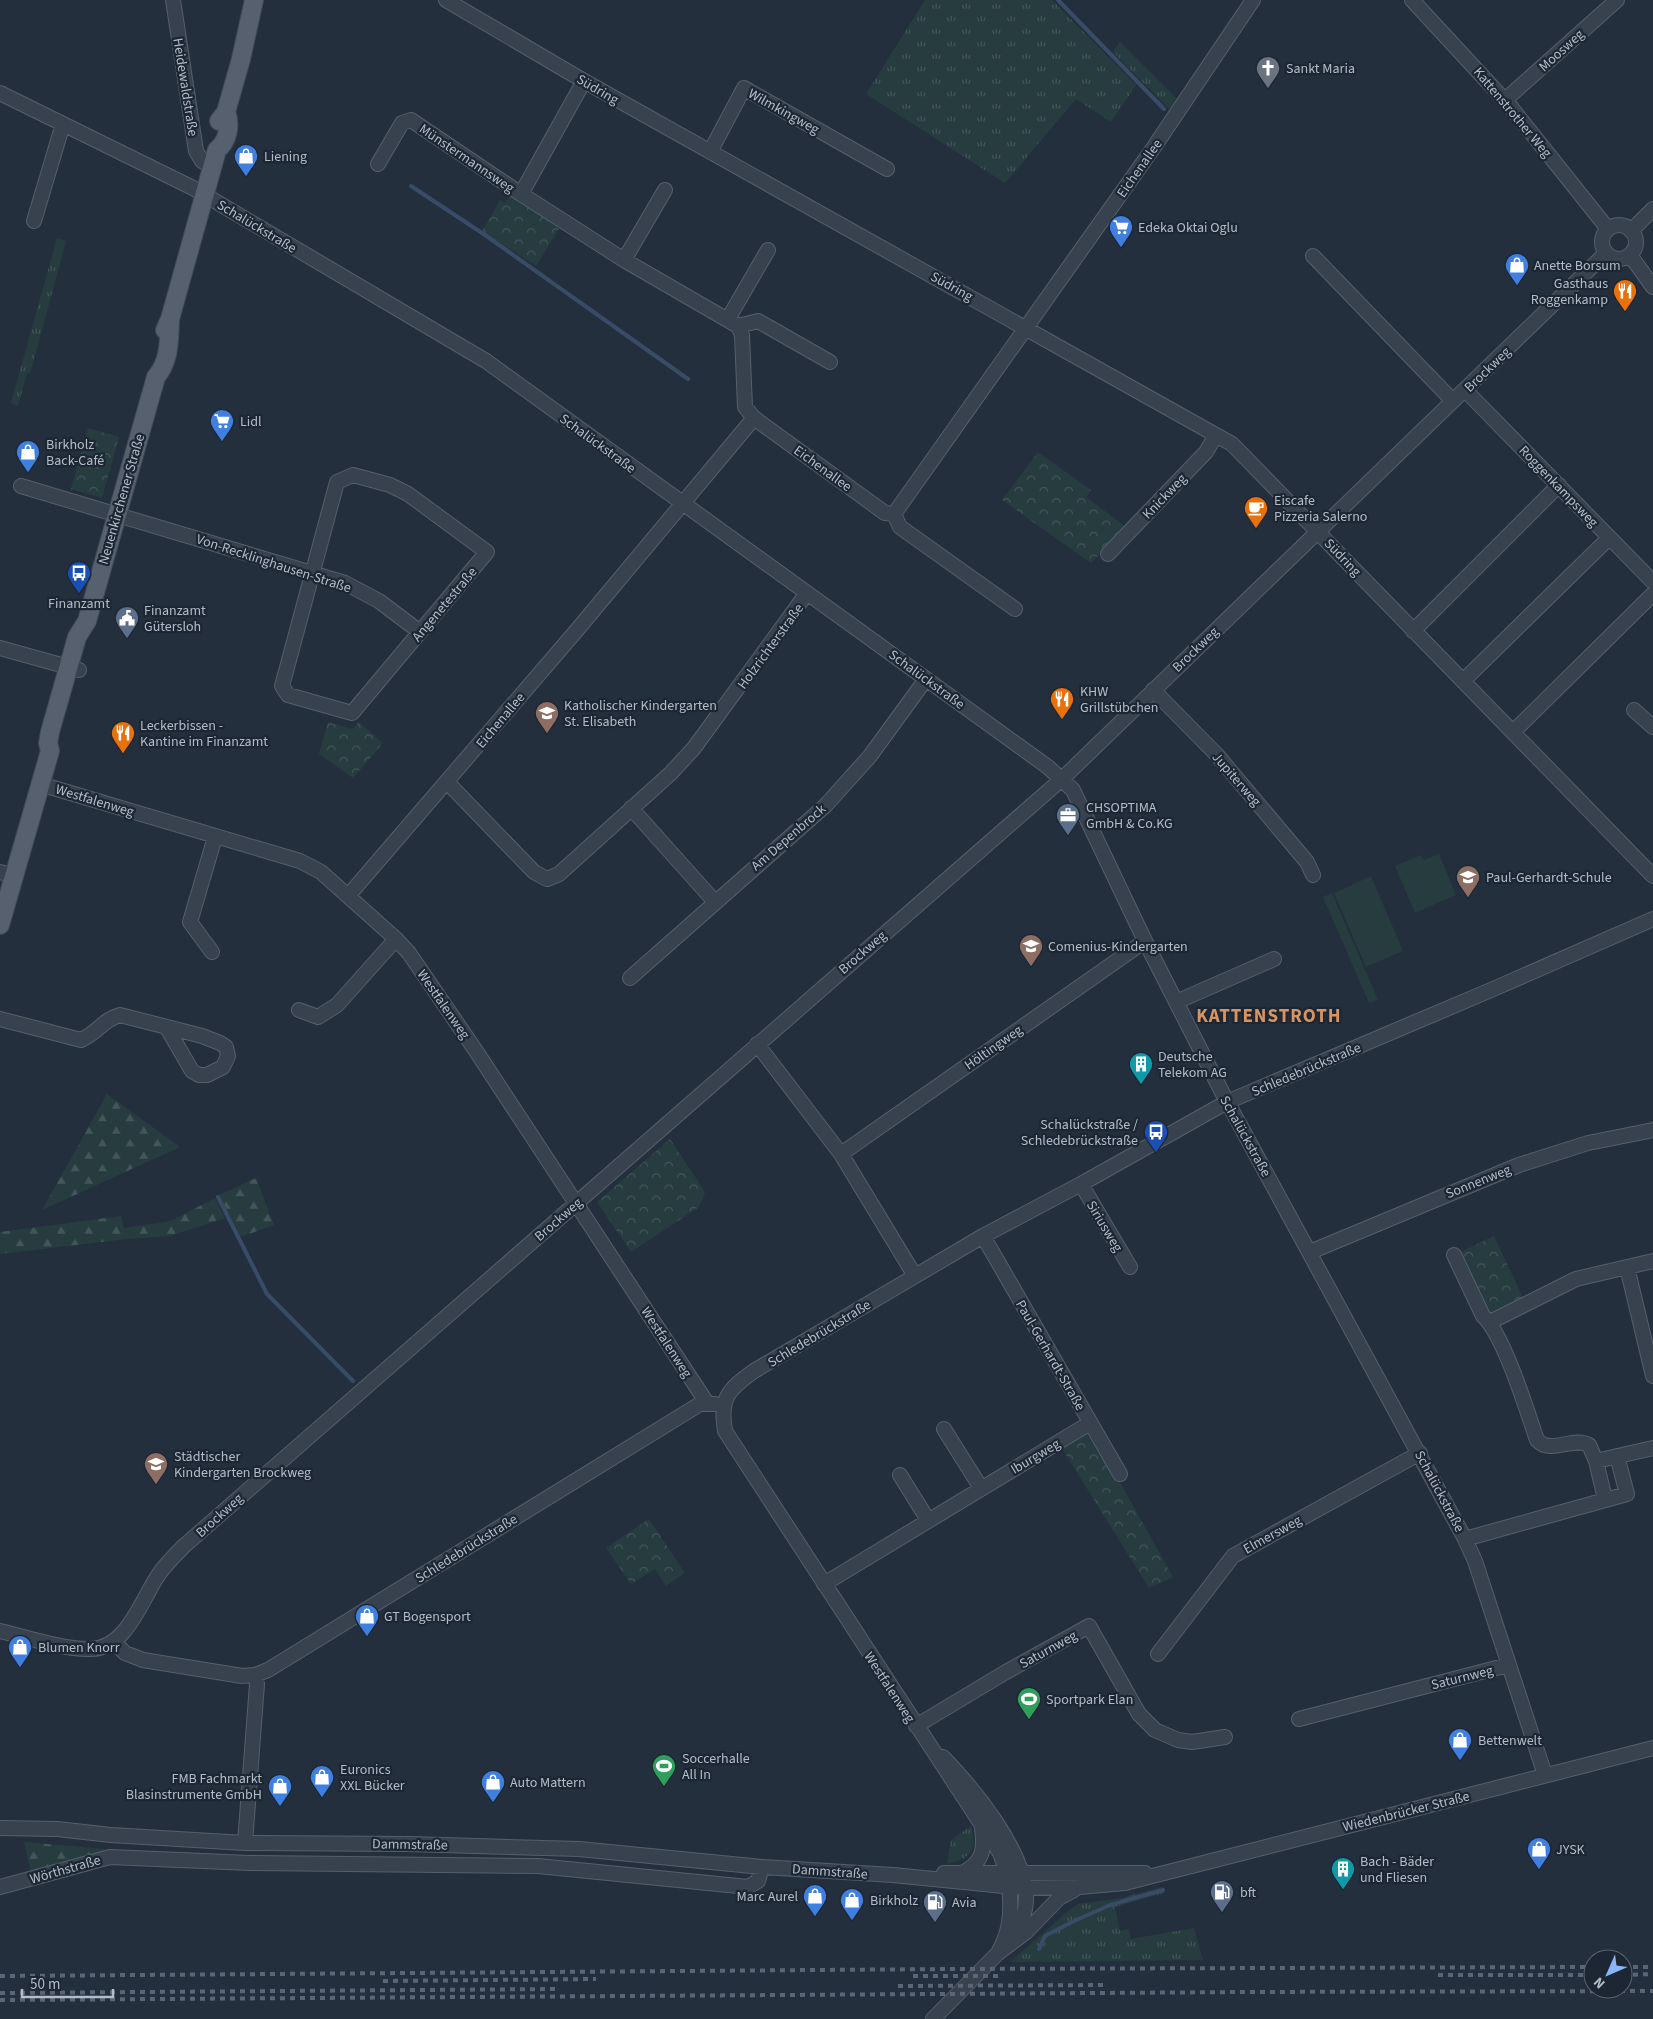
<svg xmlns="http://www.w3.org/2000/svg" width="1653" height="2019" font-family="'Source Sans 3',sans-serif">
<style>
.grass{fill:url(#grass-tufts)}
.forest{fill:url(#forest-firs)}
.park{fill:url(#park-crowns)}
.pitch{fill:#263c3f}
.lines{fill:none;stroke-linecap:round;stroke-linejoin:round}
.stream{stroke:#394c67;stroke-width:4}
.minor-casing{stroke:#565f6c;stroke-width:16}
.major-casing{stroke:#414a57;stroke-width:20}
.minor{stroke:#38414e;stroke-width:14}
.major{stroke:#56606e;stroke-width:18}
.rail{stroke:#5a6575;stroke-width:4;stroke-dasharray:5 5;stroke-linecap:butt}
.labels{text-anchor:middle;stroke-width:4.5;stroke-linejoin:round;paint-order:stroke}
.street-label{font-size:14px;fill:#b4bcc9;stroke:#1d2633}
.poi-label{font-size:14px;fill:#b4bcc9;stroke:#1d2633;text-anchor:start}
.district-label{font-size:19px;font-weight:bold;letter-spacing:1px;fill:#d59563;stroke:#1d2633}
</style>
<defs>
<pattern id="grass-tufts" width="24" height="20" patternUnits="userSpaceOnUse" patternTransform="scale(1.25)"><rect width="24" height="20" fill="#263c3f"/><path d="M3 7l-1-3M5 7V3M7 7l1-3M15 17l-1-3M17 17v-4M19 17l1-3" fill="none" stroke="#435659"/></pattern>
<pattern id="forest-firs" width="22" height="20" patternUnits="userSpaceOnUse" patternTransform="scale(1.25)"><rect width="22" height="20" fill="#263c3f"/><path d="M5 1l3.5 6h-7zM16 11l3.5 6h-7z" fill="#435659"/></pattern>
<pattern id="park-crowns" width="20" height="18" patternUnits="userSpaceOnUse" patternTransform="scale(1.25)"><rect width="20" height="18" fill="#263c3f"/><path d="M2 6a3 3 0 1 1 6 0M12 15a3 3 0 1 1 6 0" fill="none" stroke="#435659"/></pattern>
</defs>
<rect width="100%" height="100%" fill="#242f3e"/>
<path class="grass" d="M925,0h127l84,85 -25,37 -35,-23 -71,84 -139,-89z
M1120,42l57,57 -8,10 -56,-57z
M57,238l9,3 -36,133 -3,-1 -9,33 -7,-3z
M971,1826c7,24 0,32 -24,38l4,-24z
M1162,1887l3,3 -1,3 -49,14 5,24 9,-2 2,10 63,-11 9,32 -193,2 58,-51 10,-7 43,-6z"/>
<path class="forest" d="M107,1094l73,53 -138,63z
M256,1178l18,47 -33,12 -22,-42z
M215,1198l10,20 -55,18 -43,3 -127,15v-22l121,-16 3,12 47,-7z
M24,1842l81,7 -4,6 -70,18z"/>
<path class="park" d="M510,194l50,33 -24,39 -54,-35 18,-31 5,3z
M88,428l31,9 -17,61 -31,-9z
M1038,452l53,38 -5,7 40,30 -35,36 -89,-63z
M328,722l25,7 6,-7 24,21 -30,35 -34,-24z
M670,1139l35,53 -6,15 -68,45 -34,-50z
M1494,1236l29,62 -32,14 -6,-3 -28,-55z
M1085,1431l30,50 3,-2 55,98 -24,11 -86,-138 2,-7z
M649,1519l36,54 -19,13 -11,-17 -24,15 -25,-36z"/>
<path class="pitch" d="M1439,854l17,41 -41,18 -20,-47 26,-11 3,5z
M1371,876l32,75 -37,16 -32,-74z
M1332,893l46,107 -9,3 -46,-106z"/>
<g class="lines">
<path class="stream" d="M1058,0l106,109
M411,186l74,49 203,144
M218,1197l49,97 86,87
M1039,1949l6,-13 27,-14 38,-17 53,-15"/>
<g class="minor-casing">
<path id="minor" d="M173,0l23,151 6,10 10,6
M446,0l138,81 648,363 421,432
M1412,0l98,106 98,123
M0,93l193,95 293,173 562,406 25,23 72,151 78,153 242,445 10,22 70,214
M1505,100l112,-100
M710,152l34,-64 143,81
M378,164l24,-41 9,-3 110,74 103,66 114,66 4,9 3,72 9,11 131,95 9,1
M521,194l63,-113
M34,221l29,-97
M1602 242a17 17 0 1 1 34 0a17 17 0 1 1-34 0Z
M1631,231l22,-22
M1630,255l23,32
M1313,256l140,145
M624,260l41,-70
M728,319l40,-69
M738,326l20,-5 72,41
M1465,390l188,192
M353,475l37,10 18,9 79,58 -135,161 -64,-18 -6,-9 55,-204z
M21,486l324,97 34,18 41,31
M894,514l260,-367 99,-147
M894,514l6,13 115,82
M1108,554l98,-102 10,-17
M1413,631l146,-146
M0,648l79,22
M1463,681l146,-143
M1153,690l64,65 90,107 6,13
M1634,710l19,17
M1513,732l140,-138
M447,782l87,90 13,7 12,-5 112,-101 23,-25 113,-155
M40,784l260,77 21,11 75,67 13,14 67,98 231,352
M631,808l84,94
M0,872l13,3
M348,896l229,-266 177,-212
M212,952l-22,-30 25,-85
M630,978l196,-173 44,-49 56,-77
M1176,1002l98,-43
M299,1010l19,7 19,-12 59,-66
M0,1019l81,21c17,-7 21,-20 39,-25l82,21 18,7 6,4 2,9 -5,11 -16,8h-8l-7,-4 -25,-43
M757,1044l84,110 74,122
M841,1154l304,-213
M1081,1184l49,83
M983,1236l137,238
M1310,1252l209,-87 69,-22 65,-13
M1454,1255l29,61c21,19 44,95 54,124 14,15 36,-4 52,5l7,16 9,38
M1627,1267l26,109
M1490,1322l86,-43 77,-18
M944,1429l37,59
M1596,1461l57,-13
M900,1475l28,45
M1465,1539l162,-45 -10,-38
M824,1584l266,-161
M0,1631c25,6 65,19 90,18 37,0 51,-49 69,-75 7,-10 16,-19 25,-28l878,-767 544,-526
M114,1642l11,11 18,7 99,16 13,-1 13,-5 432,-266h15
M1158,1654l75,-98 187,-103
M1299,1719l209,-54
M916,1726l90,-54 83,-46 50,88 16,16 23,10 14,2 33,-5
M943,1757c32,33 82,94 83,141 0,17 -7,30 -14,44
M0,1828l57,1 54,6 134,8 164,1 170,5 183,18 131,8 131,13 55,-1 46,-4 528,-135
M245,1843l12,-159 -2,-9
M964,1872c19,-10 21,-23 18,-44
M944,1873h201
M0,1887l110,-30 140,6 288,3 210,21 10,-6 4,-14
M998,1953c3,-5 6,-12 8,-18 8,-25 4,-58 -6,-82l-275,-422c-6,-33 4,-42 29,-60l229,-135 98,-52 146,-82 264,-112 162,-71
M933,2019l65,-66 28,-21 33,-34 15,-8"/>
</g>
<g class="major-casing">
<path id="major" d="M219,121l7,-9 15,-53 13,-59
M165,330l5,-11 47,-169c11,-9 14,-25 9,-38
M0,925l50,-174 -2,-8 2,-11 27,-95 10,-16 69,-244c14,-16 13,-38 14,-58"/>
</g>
<use href="#minor" class="minor"/>
<use href="#major" class="major"/>
<path class="rail" d="M1623,1967h30
M1438,1975h155
M1623,1975l30,-1
M0,1976l953,-7 640,-2
M913,1976h90
M383,1981l213,-2
M898,1986l208,-1
M0,1993l558,-4
M0,2000l1249,-8 404,-1"/>
</g>
<defs>
<g id="church-pin" transform="scale(1.25)"><path d="M0 17L-7.5 6A9.5 9.5 0 1 1 7.5 6Z" fill="#6b7280" stroke="#1d2633"/><path d="M-1.2-6h2.4v3.5h3.3v2.4h-3.3V6h-2.4V-.1h-3.3v-2.4h3.3Z" fill="#fff"/></g>
<g id="shop-pin" transform="scale(1.25)"><path d="M0 17L-7.5 6A9.5 9.5 0 1 1 7.5 6Z" fill="#3f7fe0" stroke="#1d2633"/><path d="M-5-2.5h2.3a2.7 3.5 0 0 1 5.4 0H5L5.5 6h-11ZM-1.5-2.5h3a1.5 2.3 0 0 0-3 0Z" fill="#fff"/></g>
<g id="supermarket-pin" transform="scale(1.25)"><path d="M0 17L-7.5 6A9.5 9.5 0 1 1 7.5 6Z" fill="#3f7fe0" stroke="#1d2633"/><path d="M-6-5.5h2.5l.6 2H6L4.5 2H-2.5L-4.4-4H-6ZM-1.5 3.2a1.3 1.3 0 1 0 .1 0ZM3 3.2a1.3 1.3 0 1 0 .1 0Z" fill="#fff"/></g>
<g id="restaurant-pin" transform="scale(1.25)"><path d="M0 17L-7.5 6A9.5 9.5 0 1 1 7.5 6Z" fill="#e8710a" stroke="#1d2633"/><path d="M-5-6h1v4h1v-4h1v4h1v-4h1v5L-1.5 .5V6h-2V.5L-5-1ZM5-6V6H3V1.5H1.5Q1.5-4 5-6Z" fill="#fff"/></g>
<g id="cafe-pin" transform="scale(1.25)"><path d="M0 17L-7.5 6A9.5 9.5 0 1 1 7.5 6Z" fill="#e8710a" stroke="#1d2633"/><path d="M-5.5-4.5H6V0H3Q3 3.5 0 3.5H-2.5Q-5.5 3.5-5.5 0ZM3-3.2v2h1.7v-2ZM-6 4.5H4V6H-6Z" fill="#fff"/></g>
<g id="bus-pin" transform="scale(1.25)"><path d="M0 17L-7.5 6A9.5 9.5 0 1 1 7.5 6Z" fill="#1a4fb4" stroke="#1d2633"/><path d="M-5-6H5V4H4V6H2V4H-2V6H-4V4H-5ZM-3.5-4V0h7V-4ZM-3.5 1.2v1.5H-2V1.2ZM2 1.2v1.5H3.5V1.2Z" fill="#fff"/></g>
<g id="civic-pin" transform="scale(1.25)"><path d="M0 17L-7.5 6A9.5 9.5 0 1 1 7.5 6Z" fill="#5c6f8a" stroke="#1d2633"/><path d="M-.6-6.5H3V-4.5H.6V-3L4-1V1h2V6H-6V1h2V-1L-.6-3ZM-1.2 2.5V6h2.4V2.5Z" fill="#fff"/></g>
<g id="school-pin" transform="scale(1.25)"><path d="M0 17L-7.5 6A9.5 9.5 0 1 1 7.5 6Z" fill="#8d6e63" stroke="#1d2633"/><path d="M0-5L7-2L0 1L-7-2ZM-4 1L0 2.5L4 1V4Q0 6-4 4Z" fill="#fff"/></g>
<g id="office-pin" transform="scale(1.25)"><path d="M0 17L-7.5 6A9.5 9.5 0 1 1 7.5 6Z" fill="#5c6f8a" stroke="#1d2633"/><path d="M-6-3h4V-5.5h4V-3h4V5H-6ZM-1-4.5V-3h2v-1.5ZM-6 0V1H6V0Z" fill="#fff"/></g>
<g id="building-pin" transform="scale(1.25)"><path d="M0 17L-7.5 6A9.5 9.5 0 1 1 7.5 6Z" fill="#0f9aa8" stroke="#1d2633"/><path d="M-4-6H4V6H1V3H-1V6H-4ZM-2.5-4.3h1.7v1.8h-1.7ZM.8-4.3h1.7v1.8H.8ZM-2.5-1h1.7V.8h-1.7ZM.8-1h1.7V.8H.8Z" fill="#fff"/></g>
<g id="stadium-pin" transform="scale(1.25)"><path d="M0 17L-7.5 6A9.5 9.5 0 1 1 7.5 6Z" fill="#2e9e5b" stroke="#1d2633"/><path d="M0-5a6.5 5 0 1 0 0 10a6.5 5 0 1 0 0-10ZM-3.5-1.8h7v3.6h-7Z" fill="#fff"/></g>
<g id="fuel-pin" transform="scale(1.25)"><path d="M0 17L-7.5 6A9.5 9.5 0 1 1 7.5 6Z" fill="#5c6f8a" stroke="#1d2633"/><path d="M-5.5-6h7V0h2V4h1.3V-2.5L3-4.5l.8-.8L6-3V5H2.5V1h-1V6h-7ZM-4.2-4.7v3.2H.2V-4.7Z" fill="#fff"/></g>
</defs>
<g fill-rule="evenodd">
<use href="#church-pin" x="1268" y="68"/>
<use href="#shop-pin" x="246" y="156"/>
<use href="#supermarket-pin" x="1121" y="227"/>
<use href="#shop-pin" x="1517" y="265"/>
<use href="#restaurant-pin" x="1625" y="291"/>
<use href="#supermarket-pin" x="222" y="421"/>
<use href="#shop-pin" x="28" y="452"/>
<use href="#cafe-pin" x="1256" y="508"/>
<use href="#bus-pin" x="79" y="573"/>
<use href="#civic-pin" x="127" y="618"/>
<use href="#restaurant-pin" x="1062" y="699"/>
<use href="#school-pin" x="547" y="713"/>
<use href="#restaurant-pin" x="123" y="733"/>
<use href="#office-pin" x="1068" y="815"/>
<use href="#school-pin" x="1468" y="877"/>
<use href="#school-pin" x="1031" y="946"/>
<use href="#building-pin" x="1141" y="1064"/>
<use href="#bus-pin" x="1156" y="1132"/>
<use href="#school-pin" x="156" y="1464"/>
<use href="#shop-pin" x="367" y="1616"/>
<use href="#shop-pin" x="20" y="1647"/>
<use href="#stadium-pin" x="1029" y="1699"/>
<use href="#shop-pin" x="1460" y="1740"/>
<use href="#stadium-pin" x="664" y="1766"/>
<use href="#shop-pin" x="322" y="1777"/>
<use href="#shop-pin" x="493" y="1782"/>
<use href="#shop-pin" x="280" y="1786"/>
<use href="#shop-pin" x="1539" y="1849"/>
<use href="#building-pin" x="1343" y="1869"/>
<use href="#fuel-pin" x="1222" y="1892"/>
<use href="#shop-pin" x="815" y="1896"/>
<use href="#shop-pin" x="852" y="1900"/>
<use href="#fuel-pin" x="935" y="1902"/>
</g>
<g class="labels">
<g class="street-label">
<text transform="translate(1561 50) rotate(-42)" y="5">Moosweg</text>
<text transform="translate(186 87) rotate(81)" y="5">Heidewaldstraße</text>
<text transform="translate(598 89) rotate(30)" y="5">Südring</text>
<text transform="translate(784 111) rotate(29)" y="5">Wilmkingweg</text>
<text transform="translate(1513 112) rotate(50)" y="5">Kattenstrother Weg</text>
<text transform="translate(467 158) rotate(34)" y="5">Münstermannsweg</text>
<text transform="translate(1139 168) rotate(-55)" y="5">Eichenallee</text>
<text transform="translate(257 226) rotate(31)" y="5">Schalückstraße</text>
<text transform="translate(952 286) rotate(29)" y="5">Südring</text>
<text transform="translate(1487 369) rotate(-44)" y="5">Brockweg</text>
<text transform="translate(598 443) rotate(36)" y="5">Schalückstraße</text>
<text transform="translate(823 468) rotate(36)" y="5">Eichenallee</text>
<text transform="translate(1559 486) rotate(46)" y="5">Roggenkampsweg</text>
<text transform="translate(1164 496) rotate(-46)" y="5">Knickweg</text>
<text transform="translate(121 499) rotate(-74)" y="5">Neuenkirchener Straße</text>
<text transform="translate(1343 557) rotate(46)" y="5">Südring</text>
<text transform="translate(274 563) rotate(18)" y="5">Von-Recklinghausen-Straße</text>
<text transform="translate(444 604) rotate(-50)" y="5">Angenetestraße</text>
<text transform="translate(770 646) rotate(-54)" y="5">Holzrichterstraße</text>
<text transform="translate(1195 649) rotate(-44)" y="5">Brockweg</text>
<text transform="translate(927 679) rotate(36)" y="5">Schalückstraße</text>
<text transform="translate(500 720) rotate(-50)" y="5">Eichenallee</text>
<text transform="translate(1237 779) rotate(49)" y="5">Jupiterweg</text>
<text transform="translate(95 800) rotate(17)" y="5">Westfalenweg</text>
<text transform="translate(788 837) rotate(-41)" y="5">Am Depenbrock</text>
<text transform="translate(862 952) rotate(-41)" y="5">Brockweg</text>
<text transform="translate(444 1004) rotate(55)" y="5">Westfalenweg</text>
<text transform="translate(993 1047) rotate(-35)" y="5">Höltingweg</text>
<text transform="translate(1306 1069) rotate(-23)" y="5">Schledebrückstraße</text>
<text transform="translate(1246 1136) rotate(61)" y="5">Schalückstraße</text>
<text transform="translate(1478 1181) rotate(-22)" y="5">Sonnenweg</text>
<text transform="translate(558 1219) rotate(-41)" y="5">Brockweg</text>
<text transform="translate(1105 1226) rotate(59)" y="5">Siriusweg</text>
<text transform="translate(819 1333) rotate(-31)" y="5">Schledebrückstraße</text>
<text transform="translate(667 1342) rotate(57)" y="5">Westfalenweg</text>
<text transform="translate(1051 1355) rotate(60)" y="5">Paul-Gerhardt-Straße</text>
<text transform="translate(1035 1456) rotate(-31)" y="5">Iburgweg</text>
<text transform="translate(1440 1491) rotate(62)" y="5">Schalückstraße</text>
<text transform="translate(219 1515) rotate(-42)" y="5">Brockweg</text>
<text transform="translate(1272 1534) rotate(-29)" y="5">Elmersweg</text>
<text transform="translate(466 1548) rotate(-32)" y="5">Schledebrückstraße</text>
<text transform="translate(1048 1649) rotate(-29)" y="5">Saturnweg</text>
<text transform="translate(1462 1677) rotate(-14)" y="5">Saturnweg</text>
<text transform="translate(890 1687) rotate(57)" y="5">Westfalenweg</text>
<text transform="translate(1406 1811) rotate(-14)" y="5">Wiedenbrücker Straße</text>
<text transform="translate(410 1844) rotate(1)" y="5">Dammstraße</text>
<text transform="translate(65 1869) rotate(-16)" y="5">Wörthstraße</text>
<text transform="translate(830 1871) rotate(4)" y="5">Dammstraße</text>
</g>
<g class="poi-label">
<text x="1286" y="73">Sankt Maria</text>
<text x="264" y="161">Liening</text>
<text x="1138" y="232">Edeka Oktai Oglu</text>
<text x="1534" y="270">Anette Borsum</text>
<text x="1608" y="288" text-anchor="end">Gasthaus<tspan x="1608" dy="16">Roggenkamp</tspan></text>
<text x="240" y="426">Lidl</text>
<text x="46" y="449">Birkholz<tspan x="46" dy="16">Back-Café</tspan></text>
<text x="1274" y="505">Eiscafe<tspan x="1274" dy="16">Pizzeria Salerno</tspan></text>
<text x="79" y="608" text-anchor="middle">Finanzamt</text>
<text x="144" y="615">Finanzamt<tspan x="144" dy="16">Gütersloh</tspan></text>
<text x="1080" y="696">KHW<tspan x="1080" dy="16">Grillstübchen</tspan></text>
<text x="564" y="710">Katholischer Kindergarten<tspan x="564" dy="16">St. Elisabeth</tspan></text>
<text x="140" y="730">Leckerbissen -<tspan x="140" dy="16">Kantine im Finanzamt</tspan></text>
<text x="1086" y="812">CHSOPTIMA<tspan x="1086" dy="16">GmbH &amp; Co.KG</tspan></text>
<text x="1486" y="882">Paul-Gerhardt-Schule</text>
<text x="1048" y="951">Comenius-Kindergarten</text>
<text x="1158" y="1061">Deutsche<tspan x="1158" dy="16">Telekom AG</tspan></text>
<text x="1138" y="1129" text-anchor="end">Schalückstraße /<tspan x="1138" dy="16">Schledebrückstraße</tspan></text>
<text x="174" y="1461">Städtischer<tspan x="174" dy="16">Kindergarten Brockweg</tspan></text>
<text x="384" y="1621">GT Bogensport</text>
<text x="38" y="1652">Blumen Knorr</text>
<text x="1046" y="1704">Sportpark Elan</text>
<text x="1478" y="1745">Bettenwelt</text>
<text x="682" y="1763">Soccerhalle<tspan x="682" dy="16">All In</tspan></text>
<text x="340" y="1774">Euronics<tspan x="340" dy="16">XXL Bücker</tspan></text>
<text x="262" y="1783" text-anchor="end">FMB Fachmarkt<tspan x="262" dy="16">Blasinstrumente GmbH</tspan></text>
<text x="510" y="1787">Auto Mattern</text>
<text x="1556" y="1854">JYSK</text>
<text x="1360" y="1866">Bach - Bäder<tspan x="1360" dy="16">und Fliesen</tspan></text>
<text x="1240" y="1897">bft</text>
<text x="798" y="1901" text-anchor="end">Marc Aurel</text>
<text x="870" y="1905">Birkholz</text>
<text x="952" y="1907">Avia</text>
</g>
<g class="district-label">
<text x="1269" y="1022">KATTENSTROTH</text>
</g>
</g>
<g transform="translate(1608 1974) rotate(225)"><circle r="24" fill="#1d2633" stroke="#59626f"/>
<path d="M0-4L9 19L0 12L-9 19Z" fill="#8ab4f8"/>
<text y="-8" font-size="14" font-weight="bold" text-anchor="middle" fill="#b4bcc9">N</text>
</g>
<path d="M22 1989v8h91v-8" fill="none" stroke="#b4bcc9" stroke-width="2.5"/>
<text x="30" y="1989" font-size="15" fill="#b4bcc9" stroke="#1d2633" stroke-width="4" paint-order="stroke">50 m</text>
</svg>
